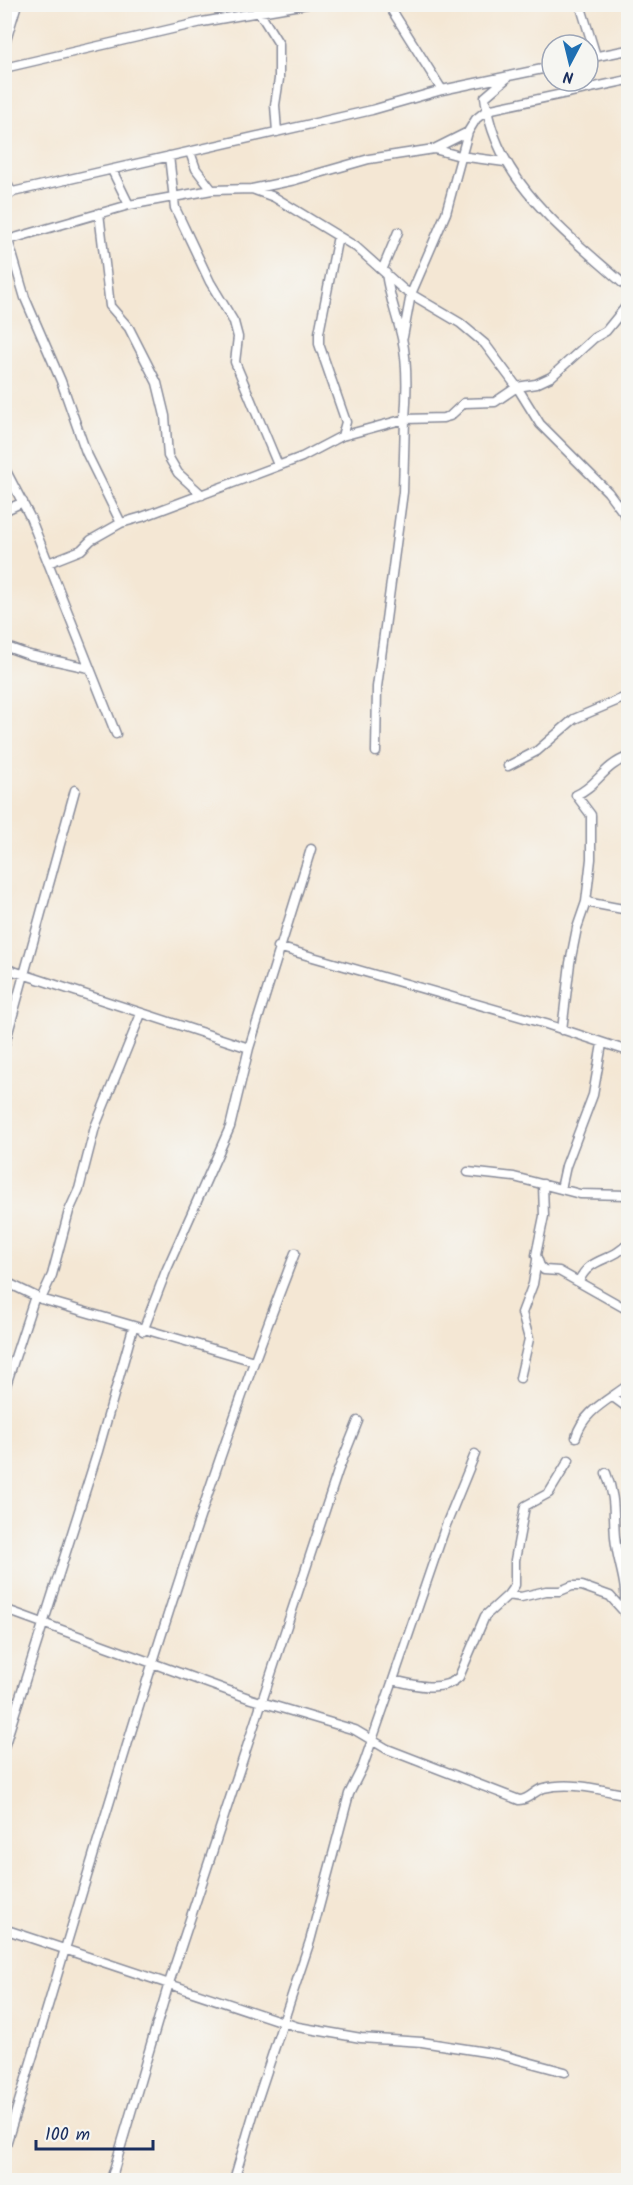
<svg xmlns="http://www.w3.org/2000/svg" width="633" height="2185" font-family="Kalam,sans-serif">
<style>
.lines{fill:none;stroke-linecap:round;stroke-linejoin:round}
.minor-casing{stroke:#888b99;stroke-width:11}
.minor{stroke:#fff;stroke-width:8}
</style>
<rect width="100%" height="100%" fill="#f6f6f2"/>
<filter id="ink" filterUnits="userSpaceOnUse"><feTurbulence type="fractalNoise" baseFrequency=".0167" numOctaves="2"/><feDisplacementMap in="SourceGraphic" scale="12" xChannelSelector="R" yChannelSelector="G"/><feConvolveMatrix kernelMatrix="1 2 1 2 8 2 1 2 1" color-interpolation-filters="sRGB"/></filter>
<filter id="wash" filterUnits="userSpaceOnUse"><feTurbulence type="fractalNoise" baseFrequency=".008" numOctaves="4" result="noise"/><feDisplacementMap in="SourceGraphic" scale="24" xChannelSelector="R" yChannelSelector="G"/><feGaussianBlur stdDeviation="1.35" result="paint"/><feColorMatrix in="noise" values="0 0 0 0 0 0 0 0 0 0 0 0 0 0 0 0 0 1.4 0 .05"/><feComposite in="paint" operator="in"/></filter>
<g filter="url(#wash)">
<rect width="100%" height="100%" fill="#f4e7d4"/>
</g>
<g filter="url(#ink)">
<g class="lines">
<g class="minor-casing">
<path id="minor" d="M254,4l25,40v35l-4,26 2,27
M388,4l54,86
M505,4v1
M580,4l16,52
M4,47l13,-43
M588,58l40,-8
M4,68l198,-46 105,-18
M506,79l-21,18c10,86 84,138 143,191
M434,149l26,7 45,6
M190,152l6,17 16,21
M169,156l6,52 35,74 24,40 4,15 -3,25 43,103
M112,170l17,35
M4,178l8,15
M252,189l43,-9 74,-21 65,-10 34,-17
M4,194l368,-84 70,-20 110,-23
M99,213l11,93 19,22 28,55 8,33 3,40 10,17 24,22
M338,236l-19,97v11l27,78 -4,14
M8,240l17,58 36,83 25,71 35,71
M4,241l125,-36 83,-15 40,-1 22,8 82,50 48,43 56,33 25,21 32,43 23,37 68,68 20,27
M383,268l15,-36
M403,337l8,-43 35,-81 22,-81 8,-13 11,-9 141,-30
M4,467l26,50 86,217
M4,511l19,-9
M48,563l33,-13 10,-10 30,-17 21,-6 160,-60 40,-21 63,-17c2,-26 3,-55 -3,-81 -5,-22 -13,-42 -16,-65
M4,646l25,9 60,13
M376,752l1,-65 26,-195 2,-73 38,-1 7,-2 14,-13 31,-1 22,-15 19,-3 15,-7 43,-39 12,-7 22,-27
M508,766l29,-15 37,-32 54,-23
M586,902l42,8
M278,947l268,77 82,27
M4,968l245,80
M562,1030l8,-67 7,-35 9,-26 5,-43v-44l-15,-20c20,-8 28,-30 52,-38
M4,1047l71,-257
M468,1172l46,5 66,17 48,1
M543,1184l1,32 -8,39 4,11 4,4 15,1 69,39
M561,1189l5,-23 27,-71 9,-51
M4,1281l37,18 213,62
M579,1281c11,-25 34,-19 49,-38
M41,1299l11,-24 17,-64 10,-22 16,-62 46,-113
M143,1331l23,-60 64,-144 19,-79 62,-199
M520,1378l9,-39 -7,-26 11,-29 4,-24
M4,1391l31,-95
M613,1397l15,11
M576,1437c7,-26 33,-37 52,-52
M606,1473c10,25 7,39 9,64 2,26 14,47 9,73
M508,1595l13,2 25,-6h14l12,-5h10l28,10 18,20
M4,1609l247,90 104,31 32,19 132,51c11,0 15,-10 25,-12 27,-7 58,2 84,7
M393,1680l53,-155 29,-71
M4,1747l94,-296 35,-123
M4,1929l294,98 63,11 61,4 76,12 67,18
M4,2151c92,-301 177,-605 291,-898
M111,2180l58,-197 169,-512 20,-50
M234,2180l24,-82 52,-157 39,-147 14,-28 30,-86c20,5 50,13 66,-3l26,-61 23,-21 7,-10v-25l10,-54 24,-13 20,-33"/>
</g>
<use href="#minor" class="minor"/>
</g>
</g>
<rect width="633" height="2185" fill="none" stroke="#f6f6f2" stroke-width="24"/>
<g transform="translate(570 63) rotate(187)"><circle r="28" fill="#f6f6f2" stroke="#9ea6b7" stroke-width="1.5"/>
<path d="M0-4.5L10 22L0 15L-10 22Z" fill="#1f6fb2"/>
<text y="-9" font-size="16" font-weight="bold" text-anchor="middle" fill="#1b2f5e">N</text>
</g>
<path d="M36 2140v9h117v-9" fill="none" stroke="#1b2f5e" stroke-width="3"/>
<text x="45" y="2140" font-size="18" fill="#1b2f5e" stroke="#f6f6f2" stroke-width="4.5" paint-order="stroke">100 m</text>
</svg>
